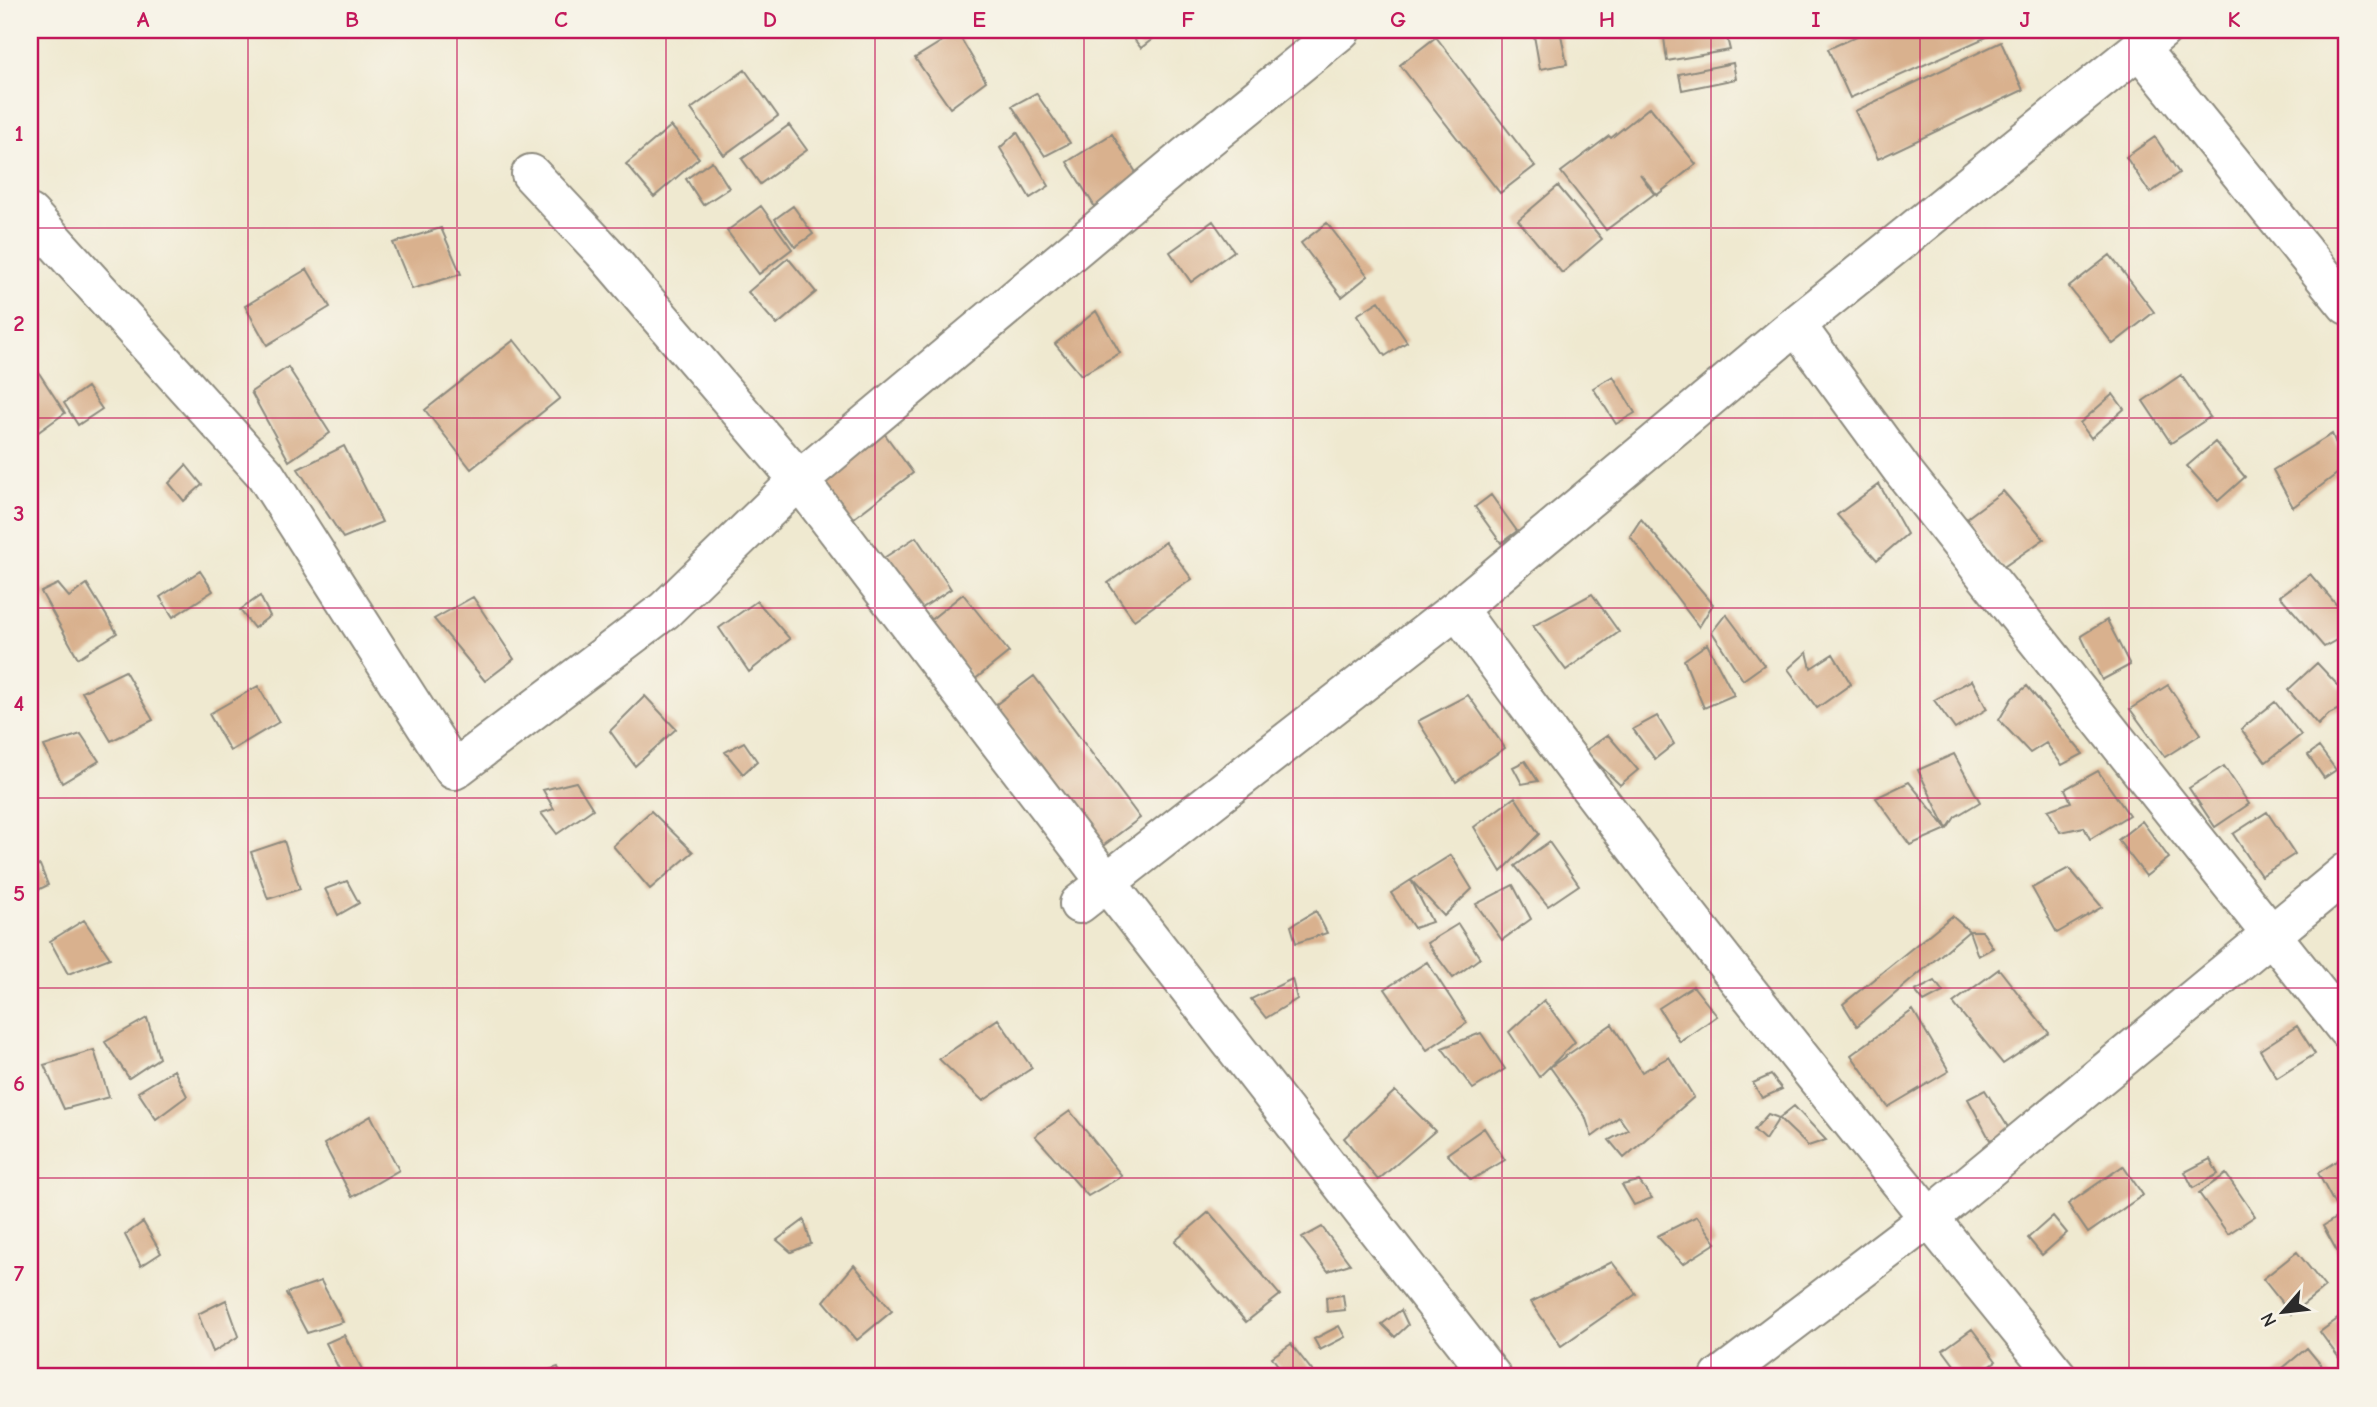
<svg xmlns="http://www.w3.org/2000/svg" width="2377" height="1407" font-family="'Comic Neue',sans-serif">
<style>
.building{fill:#d9b18e}
.lines{fill:none;stroke-linecap:round;stroke-linejoin:round}
.street-casing{stroke:#8d8a7e;stroke-width:42}
.street{stroke:#fff;stroke-width:38}
.grid{fill:none;stroke:#c2185b;stroke-width:2;stroke-opacity:0.55}
.neatline{fill:none;stroke:#c2185b;stroke-width:2.5}
.grid-label{font-size:23px;text-anchor:middle;font-weight:bold;fill:#c2185b}
</style>
<rect width="100%" height="100%" fill="#f7f3e8"/>
<filter id="ink" filterUnits="userSpaceOnUse"><feTurbulence type="fractalNoise" baseFrequency=".0143" numOctaves="2"/><feDisplacementMap in="SourceGraphic" scale="14" xChannelSelector="R" yChannelSelector="G"/><feConvolveMatrix kernelMatrix="1 2 1 2 8 2 1 2 1" color-interpolation-filters="sRGB"/></filter>
<filter id="wash" filterUnits="userSpaceOnUse"><feTurbulence type="fractalNoise" baseFrequency=".00686" numOctaves="4" result="noise"/><feDisplacementMap in="SourceGraphic" scale="28" xChannelSelector="R" yChannelSelector="G"/><feGaussianBlur stdDeviation="1.57" result="paint"/><feColorMatrix in="noise" values="0 0 0 0 0 0 0 0 0 0 0 0 0 0 0 0 0 1.4 0 .05"/><feComposite in="paint" operator="in"/></filter>
<g filter="url(#wash)">
<rect width="100%" height="100%" fill="#efe9d0"/>
<g id="blocks">
<path class="building" d="M1127,30h37l-23,18z
M1533,30h27l7,34 -27,5z
M1663,30h62l5,20 -63,11z
M1870,30h127l1,2 -148,66 -22,-49z
M957,32l29,49 -36,27 -35,-50z
M1436,37l99,129 -35,27 -100,-128z
M2001,42l22,48 -145,69 -23,-48z
M1733,63l3,16 -54,11 -3,-16z
M745,70l33,46 -54,39 -33,-46z
M1036,93l34,50 -25,13 -33,-50z
M1650,107l46,57 -39,31 -17,-21 14,20 -48,36 -45,-58 48,-36 2,2z
M789,125l18,25 -47,34 -18,-25z
M671,126l28,32 -45,39 -28,-33z
M1017,132l32,54 -19,12 -30,-50z
M1112,134l28,45 -45,28 -28,-45z
M2155,137l24,36 -29,20 -24,-36z
M712,161l17,27 -26,17 -17,-26z
M1558,186l44,53 -40,34 -44,-53z
M761,206l31,43 -33,25 -32,-43z
M793,206l20,28 -18,13 -20,-28z
M1213,221l21,30 -43,31 -21,-30z
M1327,223l41,53 -26,21 -41,-54z
M441,228l20,46 -49,15 -19,-46z
M2110,255l44,57 -41,32 -44,-57z
M788,258l28,34 -39,33 -29,-33z
M307,269l23,38 -63,38 -22,-39z
M1379,301l28,41 -22,14 -28,-41z
M1096,311l24,42 -39,22 -26,-31z
M514,340l46,58 -89,71 -46,-59z
M288,367l42,66 -41,28 -38,-69z
M37,370l28,43 -35,25v-60z
M2181,375l29,42 -39,26 -28,-42z
M1613,376l22,37 -19,11 -23,-36z
M87,387l15,22 -24,16 -14,-22z
M2113,394l11,15 -33,29 -11,-15z
M881,429l32,44 -67,51 -33,-45z
M2332,434l14,33 -53,40 -20,-37z
M2215,442l30,35 -27,24 -31,-35z
M344,446l38,76 -39,16 -45,-69z
M186,465l16,20 -18,16 -15,-18z
M1879,484l28,50 -30,26 -40,-45z
M2003,491l41,48 -42,29 -35,-50z
M1491,495l26,36 -16,12 -26,-36z
M1641,519l72,85 -14,23 -69,-91z
M916,537l35,52 -41,27 -34,-53z
M1165,542l27,37 -58,41 -26,-37z
M200,571l13,20 -40,26 -13,-20z
M2310,574l37,43v17l-23,13 -44,-51z
M58,584l11,13 18,-13 30,49 -39,25 -37,-66z
M963,594l46,58 -35,28 -46,-58z
M1592,594l27,38 -53,38 -33,-44z
M260,596l10,20 -16,12 -14,-18z
M473,597l41,62 -29,22 -51,-62z
M757,601l33,38 -41,33 -30,-44z
M1726,614l38,51 -21,15 -31,-48z
M2107,620l23,45 -28,15 -21,-44z
M1707,644l27,51 -30,13 -20,-48z
M1807,652l4,16 22,-14 18,30 -34,24 -29,-39z
M2317,663l30,32v10l-18,9 -11,11 -30,-35z
M125,671l28,49 -42,21 -29,-49z
M1034,676l106,142 -40,30 -106,-142z
M1972,680l15,29 -32,20 -21,-29z
M2168,685l33,49 -36,23 -35,-48z
M258,686l21,36 -49,29 -21,-37z
M2027,686l56,68 -21,11 -16,-22 -16,10 -31,-33 13,-22z
M1468,695l37,53 -49,34 -38,-61z
M645,696l31,33 -41,37 -25,-35z
M2275,702l26,33 -35,27 -25,-33z
M1657,716l17,28 -19,15 -22,-30z
M81,734l18,27 -37,22 -18,-37z
M1608,735l30,35 -18,15 -35,-34z
M744,742l13,19 -14,13 -18,-22z
M2319,747l17,23 -12,8 -16,-23z
M1954,754l26,48 -25,15 -8,12 -37,16 -34,-47 33,-16 38,47 -29,-59z
M1525,761l13,20 -16,3 -9,-17z
M2224,766l25,38 -34,23 -26,-39z
M2098,771l31,44 -39,24 -6,-12 -24,5 -12,-22 23,-8 -6,-13z
M576,782l17,27 -36,25 -16,-21 13,-4 -11,-19z
M1515,797l24,37 -38,38 -27,-45z
M651,811l42,41 -43,37 -37,-43z
M2267,812l28,42 -34,22 -28,-42z
M2142,821l27,37 -23,18 -28,-36z
M284,841l16,48 -32,10 -17,-47z
M1549,842l30,43 -31,21 -33,-40z
M1451,855l21,34 -28,27 -33,-36 21,42 -18,6 -23,-35 20,-13z
M40,865l8,20 -18,9v-28z
M2069,868l33,39 -45,26 -25,-45z
M347,881l12,22 -21,12 -13,-26z
M1513,885l18,34 -29,21 -26,-36z
M1316,911l11,22 -31,10 -5,-17z
M1952,916l17,15 -112,95 -14,-22z
M84,920l26,38 -42,16 -18,-33z
M1458,924l22,34 -27,20 -26,-35z
M1969,931h13l11,17 -15,8z
M1427,962l40,61 -40,27 -42,-61z
M1999,969l50,64 -46,31 -50,-61z
M1292,979l5,20 -31,19 -15,-19z
M1935,981l8,11 -19,10 -9,-11z
M1693,986l24,30 -37,26 -21,-34z
M1544,1000l31,42 -36,35 -30,-45z
M1913,1010l36,61 -61,36 -37,-52z
M147,1018l12,40 -30,20 -24,-36z
M998,1019l34,49 -49,33 -44,-42z
M1612,1024l30,48 27,-15 25,40 -70,61 -15,-18 19,-10 -9,-13 -27,20 -7,-21 -35,-49z
M2297,1026l18,28 -38,24 -17,-28z
M1481,1033l24,36 -32,20 -31,-41z
M94,1050l15,47 -45,12 -20,-44z
M174,1070l13,26 -31,23 -18,-27z
M1771,1075l11,14 -20,9 -9,-15z
M1985,1090l26,42 -21,8 -22,-41z
M1395,1091l40,40 -57,49 -34,-42z
M1794,1106l32,34 -18,6 -29,-28z
M1070,1111l52,65 -34,20 -53,-60z
M1768,1114l11,4 -14,22 -11,-10z
M371,1116l28,54 -47,27 -28,-53z
M1484,1128l21,32 -34,20 -24,-26z
M2347,1154v43l-12,8 -17,-32z
M2210,1159l8,15 -25,14 -8,-16z
M2123,1166l20,29 -55,38 -20,-29z
M2226,1174l29,42 -27,18 -29,-41z
M1639,1181l13,17 -18,7 -12,-20z
M2347,1211v48l-4,3 -20,-36z
M1209,1212l71,83 -34,27 -71,-81z
M1697,1216l19,27 -33,21 -26,-28z
M2053,1216l14,17 -25,22 -14,-17z
M804,1220l7,24 -20,8 -14,-12z
M143,1222l18,31 -20,13 -16,-31z
M1322,1227l28,37 -22,7 -26,-33z
M2297,1252l28,35 -34,27 -28,-35z
M1612,1262l24,32 -75,52 -30,-44z
M854,1265l38,46 -35,29 -33,-39z
M321,1281l22,41 -36,11 -21,-40z
M1343,1295l2,15 -18,2 -1,-15z
M226,1300l13,36 -26,16 -15,-38z
M1401,1310l7,15 -13,12 -13,-13z
M2347,1312v57l-27,-37z
M1339,1326l6,11 -25,13 -6,-11z
M1972,1329l24,32 -22,16h-11l-20,-27z
M344,1335l20,38 -12,4h-9l-17,-34z
M1291,1344l26,33h-31l-14,-20z
M2307,1348l24,29h-59z
M558,1367l4,10h-35z"/>
</g>
</g>
<g filter="url(#ink)">
<use href="#blocks" fill-opacity="0" stroke="#8d8a7e" stroke-width="2"/>
<g class="lines">
<g class="street-casing">
<path id="street" d="M2139,48l208,257
M531,174l72,77 196,229 308,403 385,494
M30,214l235,260 189,296 211,-160 134,-130 386,-323 156,-127
M1796,325l106,145 445,560
M1457,609c191,263 396,516 601,768
M1079,904l378,-295 339,-284 366,-295
M1720,1377l209,-159 418,-346"/>
</g>
<use href="#street" class="street"/>
</g>
</g>
<path class="grid" d="M248,30v1347M457,30v1347M666,30v1347M875,30v1347M1084,30v1347M1293,30v1347M1502,30v1347M1711,30v1347M1920,30v1347M2129,30v1347M30,228h2317M30,418h2317M30,608h2317M30,798h2317M30,988h2317M30,1178h2317"/>
<rect width="2377" height="1407" fill="none" stroke="#f7f3e8" stroke-width="77"/>
<g transform="translate(2283 1312) rotate(242)" stroke="#f7f3e8" stroke-width="5" paint-order="stroke">
<path d="M0-5L12 26L0 18L-12 26Z" fill="#2b2b2b"/>
<text y="-10" font-size="19" font-weight="bold" text-anchor="middle" fill="#2b2b2b">N</text>
</g>
<rect x="38" y="38" width="2300" height="1330" class="neatline"/>
<g class="grid-label">
<text x="143" y="27">A</text>
<text x="352" y="27">B</text>
<text x="561" y="27">C</text>
<text x="770" y="27">D</text>
<text x="979" y="27">E</text>
<text x="1188" y="27">F</text>
<text x="1398" y="27">G</text>
<text x="1607" y="27">H</text>
<text x="1816" y="27">I</text>
<text x="2025" y="27">J</text>
<text x="2234" y="27">K</text>
<text x="19" y="141">1</text>
<text x="19" y="331">2</text>
<text x="19" y="521">3</text>
<text x="19" y="711">4</text>
<text x="19" y="901">5</text>
<text x="19" y="1091">6</text>
<text x="19" y="1281">7</text>
</g>
</svg>
